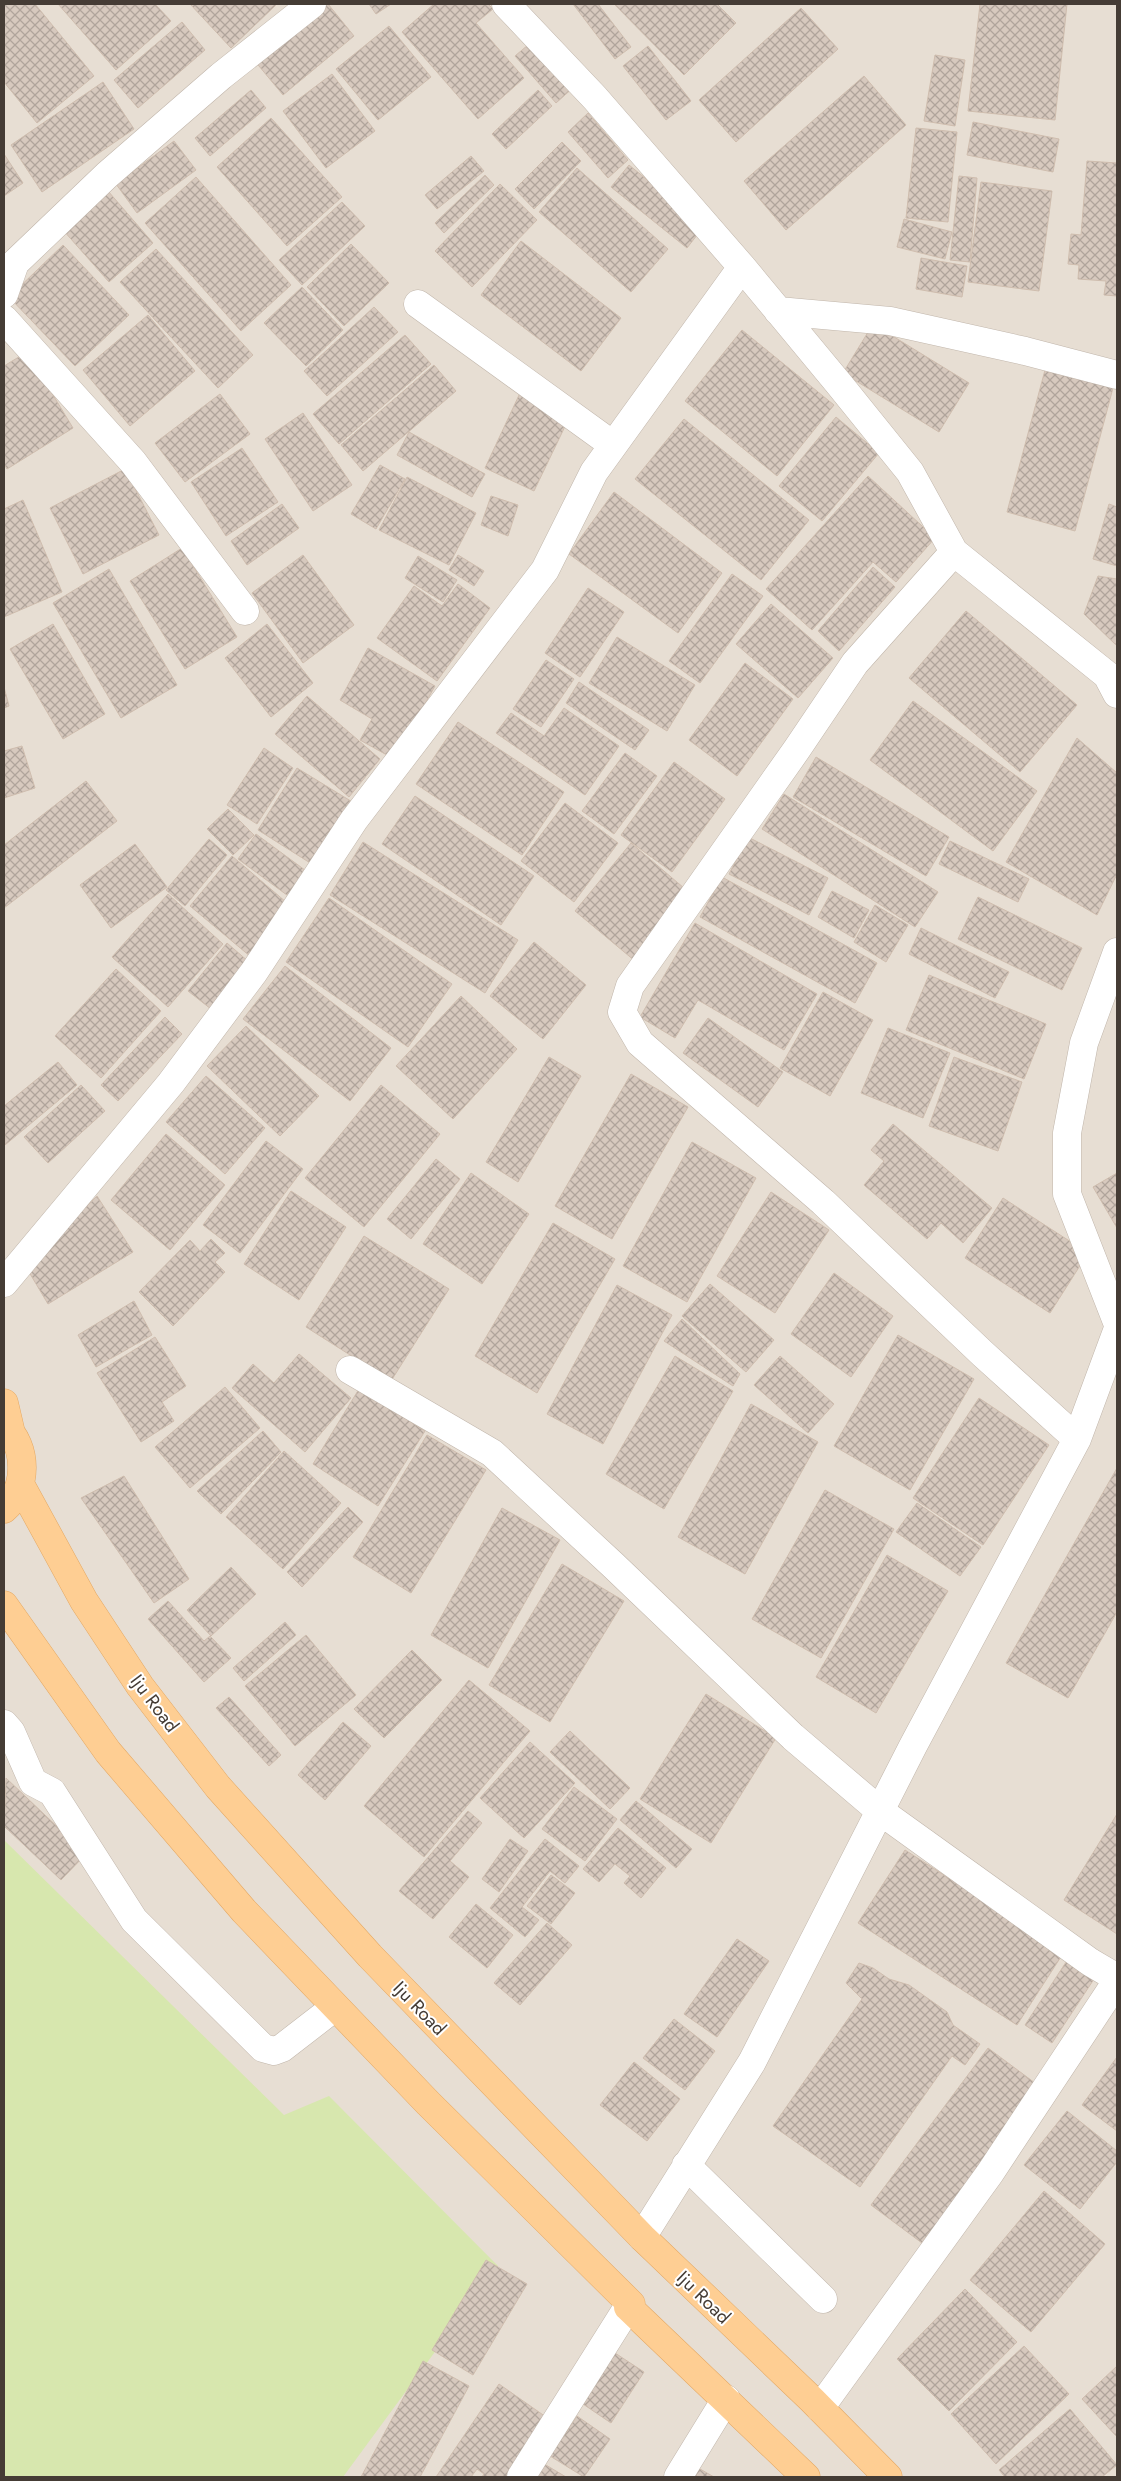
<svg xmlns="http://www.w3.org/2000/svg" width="1121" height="2481" font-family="Jost,sans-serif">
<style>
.residential{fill:#e7ded3}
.grass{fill:#d7e7ae}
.building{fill:url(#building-cross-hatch);stroke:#cfbdae}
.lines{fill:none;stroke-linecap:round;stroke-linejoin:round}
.minor-casing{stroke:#c1b6ab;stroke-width:29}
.major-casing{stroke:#e4a863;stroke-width:29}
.minor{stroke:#fff;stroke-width:28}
.major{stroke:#fece93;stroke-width:28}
.labels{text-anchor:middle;stroke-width:4;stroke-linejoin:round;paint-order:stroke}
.street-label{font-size:19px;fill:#453c35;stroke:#fff}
</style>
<defs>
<pattern id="building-cross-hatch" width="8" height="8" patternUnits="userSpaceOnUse" patternTransform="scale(1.25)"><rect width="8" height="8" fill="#d7c9be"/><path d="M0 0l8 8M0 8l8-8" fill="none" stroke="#b0a49b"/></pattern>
</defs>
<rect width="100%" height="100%" fill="#f3ede5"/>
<path class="residential" d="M4,4h1113v2473h-1113z"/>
<path class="grass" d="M4,1840l280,275 45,-19 169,170 -155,211h-339z"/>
<path class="building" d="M4,4h31l59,72 -57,47 -33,-41z
M58,4h97l16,17 -55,49z
M190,4h87l-46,44z
M320,4h8l26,32 -71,59 -29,-35z
M369,4h22l-15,10z
M434,4h54l5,5 -17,14 48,55 -46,41 -76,-87z
M573,4h25l33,43 -16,12z
M614,4h103l19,19 -52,52z
M980,4h87l-12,116 -87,-9z
M801,8l37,41 -102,93 -37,-42z
M182,22l23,28 -67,58 -24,-28z
M389,26l42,51 -53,43 -42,-51z
M535,39l40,47 -19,17 -41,-47z
M648,46l43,55 -25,19 -43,-54z
M935,55l30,5 -10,66 -31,-5z
M332,74l43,57 -49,37 -43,-57z
M864,76l42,49 -120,105 -42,-49z
M103,82l31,47 -92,63 -31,-47z
M251,90l15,18 -56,48 -15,-18z
M538,90l14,16 -46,43 -14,-15z
M588,113l40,47 -20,18 -40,-46z
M271,118l71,79 -55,49 -70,-79z
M973,122l86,17 -6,33 -86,-17z
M916,128l41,4 -9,90 -42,-4z
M174,141l22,29 -59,43 -21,-29z
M562,142l19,19 -47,48 -19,-20z
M4,154l19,29 -19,13z
M471,156l13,15 -47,38 -12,-14z
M1087,161l30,2v133l-13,-1 2,-14 -28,-2 1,-14 -11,-1 3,-30 10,1z
M629,165l75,61 -17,22 -76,-61z
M577,168l91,81 -37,43 -92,-80z
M485,175l9,10 -50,48 -9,-10z
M959,176l18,2 -7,84 -20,-2z
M196,177l95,108 -50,46 -96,-108z
M981,182l71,9 -13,100 -71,-9z
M500,184l37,36 -65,67 -37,-36z
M108,191l45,52 -44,39 -46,-52z
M342,202l23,24 -63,59 -23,-25z
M904,219l48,13 -7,27 -48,-12z
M521,241l100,77 -40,53 -100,-76z
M351,244l38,39 -45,43 -37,-39z
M63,245l66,70 -54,51 -66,-69z
M156,249l97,106 -35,33 -98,-106z
M921,258l46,8 -5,31 -46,-8z
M302,287l41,43 -37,36 -42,-43z
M374,307l24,25 -71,64 -23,-25z
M148,315l47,56 -65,55 -47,-56z
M873,324l96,59 -30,49 -96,-59z
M742,330l92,75 -57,71 -92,-75z
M405,335l26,29 -92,80 -26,-30z
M27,352l46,76 -66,41 -3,-5v-98z
M434,365l22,26 -93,80 -22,-26z
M1045,370l68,18 -38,143 -68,-19z
M520,393l50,23 -36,75 -49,-23z
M220,394l30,40 -65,48 -30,-39z
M303,413l49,72 -39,26 -48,-72z
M836,417l43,36 -57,68 -43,-35z
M684,419l125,101 -48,60 -126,-101z
M409,432l76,42 -13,23 -75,-42z
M242,448l36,54 -52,34 -35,-54z
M380,465l25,14 -29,50 -25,-15z
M125,469l34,66 -76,39 -33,-66z
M868,476l67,62 -39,44 -23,-20 -61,68 -46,-41z
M407,477l69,36 -27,52 -70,-35z
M614,492l108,81 -44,60 -109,-79z
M491,496l27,9 -10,31 -27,-11z
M23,500l39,92 -58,25v-108z
M282,504l17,24 -52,37 -16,-24z
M1109,504l8,3v59l-24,-7z
M182,548l55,89 -52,32 -55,-88z
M303,555l51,70 -51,38 -51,-70z
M458,555l26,16 -10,15 -25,-16z
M418,556l39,24 -14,22 -38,-24z
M873,567l22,20 -56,64 -21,-20z
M109,569l68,116 -56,33 -68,-115z
M732,574l31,22 -63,87 -31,-22z
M1098,576l19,3v67l-33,-32z
M458,584l32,24 -53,73 -60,-43 37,-52 28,20z
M588,588l36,24 -44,65 -35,-24z
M771,604l62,54 -35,40 -62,-54z
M966,611l111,94 -57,67 -111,-94z
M53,624l52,90 -42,25 -53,-90z
M267,624l46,59 -42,34 -46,-59z
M617,637l78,48 -28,46 -78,-48z
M368,648l67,38 -41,73 -34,-19 12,-21 -32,-19z
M546,660l28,19 -33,48 -28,-18z
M745,663l48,36 -56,77 -48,-36z
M579,682l70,48 -14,20 -69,-47z
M4,687l5,19 -5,2z
M307,696l73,63 -31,38 -74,-63z
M913,701l124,90 -44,60 -123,-91z
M564,708l55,38 -34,49 -89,-62 15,-20 33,23z
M458,722l106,70 -42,63 -106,-71z
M1077,738l40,35v101l-20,41 -91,-53z
M22,746l13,42 -31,10v-47z
M264,748l29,20 -36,56 -30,-19z
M625,753l32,23 -43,58 -32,-23z
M816,757l133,80 -23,39 -133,-79z
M674,762l51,37 -53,73 -51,-37z
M297,768l57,35 -39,63 -57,-36z
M86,781l31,40 -113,87v-63z
M784,794l154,98 -23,35 -153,-98z
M415,796l119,80 -33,49 -119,-81z
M565,803l53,40 -44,59 -53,-41z
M228,809l26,26 -21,20 -26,-26z
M256,834l57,42 -18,25 -57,-42z
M748,837l80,41 -19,37 -80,-41z
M209,839l18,16 -42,51 -19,-16z
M950,841l79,38 -11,23 -79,-38z
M363,842l155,98 -33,53 -155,-98z
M631,843l60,51 -56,67 -60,-50z
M135,844l32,43 -56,41 -31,-43z
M232,856l61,52 -42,49 -61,-51z
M722,877l155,86 -22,40 -155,-86z
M832,891l37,19 -15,28 -36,-21z
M168,894l55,50 -55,63 -56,-50z
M978,897l104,51 -20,42 -104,-51z
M329,898l123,86 -44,63 -122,-85z
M875,905l33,20 -22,37 -32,-20z
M695,923l122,71 -33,56 -86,-50 -23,38 -35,-21z
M921,928l88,44 -14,26 -86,-44z
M534,942l52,43 -43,54 -53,-43z
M227,943l22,19 -38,47 -23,-18z
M285,966l106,82 -41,53 -107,-82z
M116,969l45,42 -60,67 -46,-42z
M929,975l117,49 -22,55 -118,-49z
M823,992l50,28 -43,76 -50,-28z
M461,996l56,53 -64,70 -57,-53z
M165,1017l17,17 -64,67 -17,-16z
M708,1018l75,54 -25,35 -75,-54z
M246,1026l73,70 -39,40 -73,-70z
M888,1028l62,25 -27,65 -62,-25z
M549,1057l32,19 -63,106 -32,-20z
M954,1057l68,25 -24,69 -69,-25z
M58,1062l19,23 -72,60 -1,-39z
M631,1074l57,33 -76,132 -57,-33z
M206,1076l59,52 -40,46 -59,-52z
M81,1085l24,26 -57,52 -24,-26z
M381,1085l59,49 -76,93 -59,-49z
M893,1124l99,84 -29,35 -22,-20 -14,16 -63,-54 20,-24 -13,-11z
M166,1134l59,51 -55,65 -59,-50z
M266,1141l37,28 -63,84 -37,-28z
M692,1142l64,36 -69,124 -64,-36z
M436,1159l24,20 -49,60 -24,-20z
M471,1173l58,41 -47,70 -59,-40z
M1117,1173v55l-24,-41z
M291,1191l55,36 -47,73 -55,-36z
M771,1192l58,38 -54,83 -58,-37z
M97,1196l36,56 -85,52 -22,-37z
M1003,1198l85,55 -38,60 -85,-55z
M553,1223l62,36 -78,134 -62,-37z
M364,1236l85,53 -58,92 -85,-54z
M211,1239l14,14 -10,9 10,10 -52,54 -34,-34 51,-52 10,11z
M834,1273l59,43 -42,61 -60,-43z
M710,1284l64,56 -28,32 -64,-56z
M617,1285l55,30 -69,129 -56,-30z
M134,1301l18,34 -56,32 -18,-32z
M682,1319l58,55 -7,12 -69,-45z
M898,1335l76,44 -64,111 -76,-44z
M155,1337l31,49 -24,16 12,19 -33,21 -44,-69z
M299,1354l52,44 -46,54 -73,-64 21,-24 21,19z
M675,1356l58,35 -69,118 -58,-35z
M780,1356l54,48 -26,29 -54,-48z
M225,1387l35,41 -70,60 -35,-41z
M359,1389l66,42 -47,75 -65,-42z
M979,1398l70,47 -66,100 -70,-47z
M751,1404l67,38 -73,132 -67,-37z
M263,1431l18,21 -60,62 -24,-23z
M427,1435l59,35 -75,123 -58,-36z
M284,1451l57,52 -58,66 -57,-52z
M1117,1468v144l-49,86 -62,-35z
M124,1476l65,103 -35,24 -73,-105z
M825,1490l69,39 -73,129 -69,-39z
M917,1503l64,44 -21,29 -64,-44z
M348,1507l15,15 -61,65 -15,-15z
M502,1508l58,32 -72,128 -57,-33z
M887,1555l61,36 -72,122 -60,-36z
M562,1564l62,37 -74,121 -61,-37z
M231,1567l25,27 -45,42 -24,-26z
M168,1601l36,40 6,-5 21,22 -27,24 -56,-63z
M285,1622l11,13 -52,46 -11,-13z
M306,1635l50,60 -61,51 -50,-60z
M412,1650l30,30 -58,58 -30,-29z
M469,1680l61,51 -106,126 -60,-51z
M706,1694l70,44 -65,105 -71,-44z
M229,1697l52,58 -12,11 -53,-58z
M343,1722l28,24 -46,54 -27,-25z
M570,1731l60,57 -20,21 -60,-57z
M530,1742l45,41 -51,55 -44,-40z
M6,1778l80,76 -25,26 -57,-54z
M574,1787l43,32 -32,42 -43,-32z
M636,1801l56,48 -16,19 -56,-48z
M468,1811l14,12 -32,38 19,16 -36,42 -34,-28z
M1117,1814v120l-53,-34z
M618,1828l48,40 -25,30 -17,-15 6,-7 -15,-12 -16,18 -16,-13z
M510,1839l18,12 -29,41 -17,-13z
M545,1839l34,27 -14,17 -15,-12 -28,36 17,13 -14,17 -35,-29z
M905,1850l159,102 -47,73 -159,-102z
M551,1875l24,18 -24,31 -24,-18z
M476,1904l37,31 -26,33 -38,-31z
M547,1923l25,22 -52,60 -26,-22z
M737,1939l32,22 -52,76 -33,-23z
M1070,1956l28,17 -46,70 -27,-18z
M859,1963l14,5 16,11 20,6 38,27 6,13 27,19 -15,21 -13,-9 -92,131 -87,-61 89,-127 -16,-16z
M674,2019l41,32 -30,39 -42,-32z
M988,2048l51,38 -117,157 -51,-38z
M1117,2057v74l-35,-26z
M634,2062l46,37 -33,42 -47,-36z
M1067,2111l50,40v11l-37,47 -56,-44z
M1044,2191l61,53 -74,88 -61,-52z
M486,2260l41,24 -54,91 -41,-25z
M965,2289l52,53 -68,69 -52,-52z
M1024,2346l45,48 -73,70 -45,-50z
M615,2353l29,19 -33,51 -28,-19z
M423,2361l46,25 -49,91h-59z
M1117,2366v71l-35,-38z
M499,2384l47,33 -40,60h-24l2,-3 -7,-5 -6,8h-35z
M1070,2409l47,56 -15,12h-97l-6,-7z
M577,2416l33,23 -26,38 -34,-21z
M541,2462l25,15h-35z
M693,2465l21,12h-28z"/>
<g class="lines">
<g class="minor-casing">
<path id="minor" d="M506,4l89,94 147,169 97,117 71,88 44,80 153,123 10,19
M4,294l11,-31 92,-88 114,-99 91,-72
M418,304l195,141
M778,311l112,10 135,30 92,24
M4,319l129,143 112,149
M954,552l-99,111 -58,86 -167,237 -8,26 18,31 183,159 160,152 94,85
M1117,952l-33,91 -17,90v61l50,128
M4,1283l167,-200 83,-111 100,-152 191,-250 49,-98 148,-205
M350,1370l142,83 121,112 180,172 87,74 210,151 27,16
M4,1724l7,8 22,50 19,10 82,128 129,128 11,3 8,-3 53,-41
M686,2165l137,134
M642,2237l110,-175 161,-316 164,-307 40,-108
M820,2408l170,-235 127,-192
M521,2477l107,-170
M678,2477l48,-78"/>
</g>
<g class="major-casing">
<path id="major" d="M4,1403l7,30
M4,1426c24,20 24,63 0,83
M20,1484l64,117 56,85 78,101 152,169 272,281 170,163 76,77
M4,1605l104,147 136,159 184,192 203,201 -3,3 178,170"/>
</g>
<use href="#minor" class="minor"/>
<use href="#major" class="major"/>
</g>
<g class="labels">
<g class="street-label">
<text transform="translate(155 1703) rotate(53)" y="7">Iju Road</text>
<text transform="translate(420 2008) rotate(46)" y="7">Iju Road</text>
<text transform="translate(704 2297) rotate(44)" y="7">Iju Road</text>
</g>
</g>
<rect width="1121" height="2481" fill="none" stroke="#453c35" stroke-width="10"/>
</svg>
